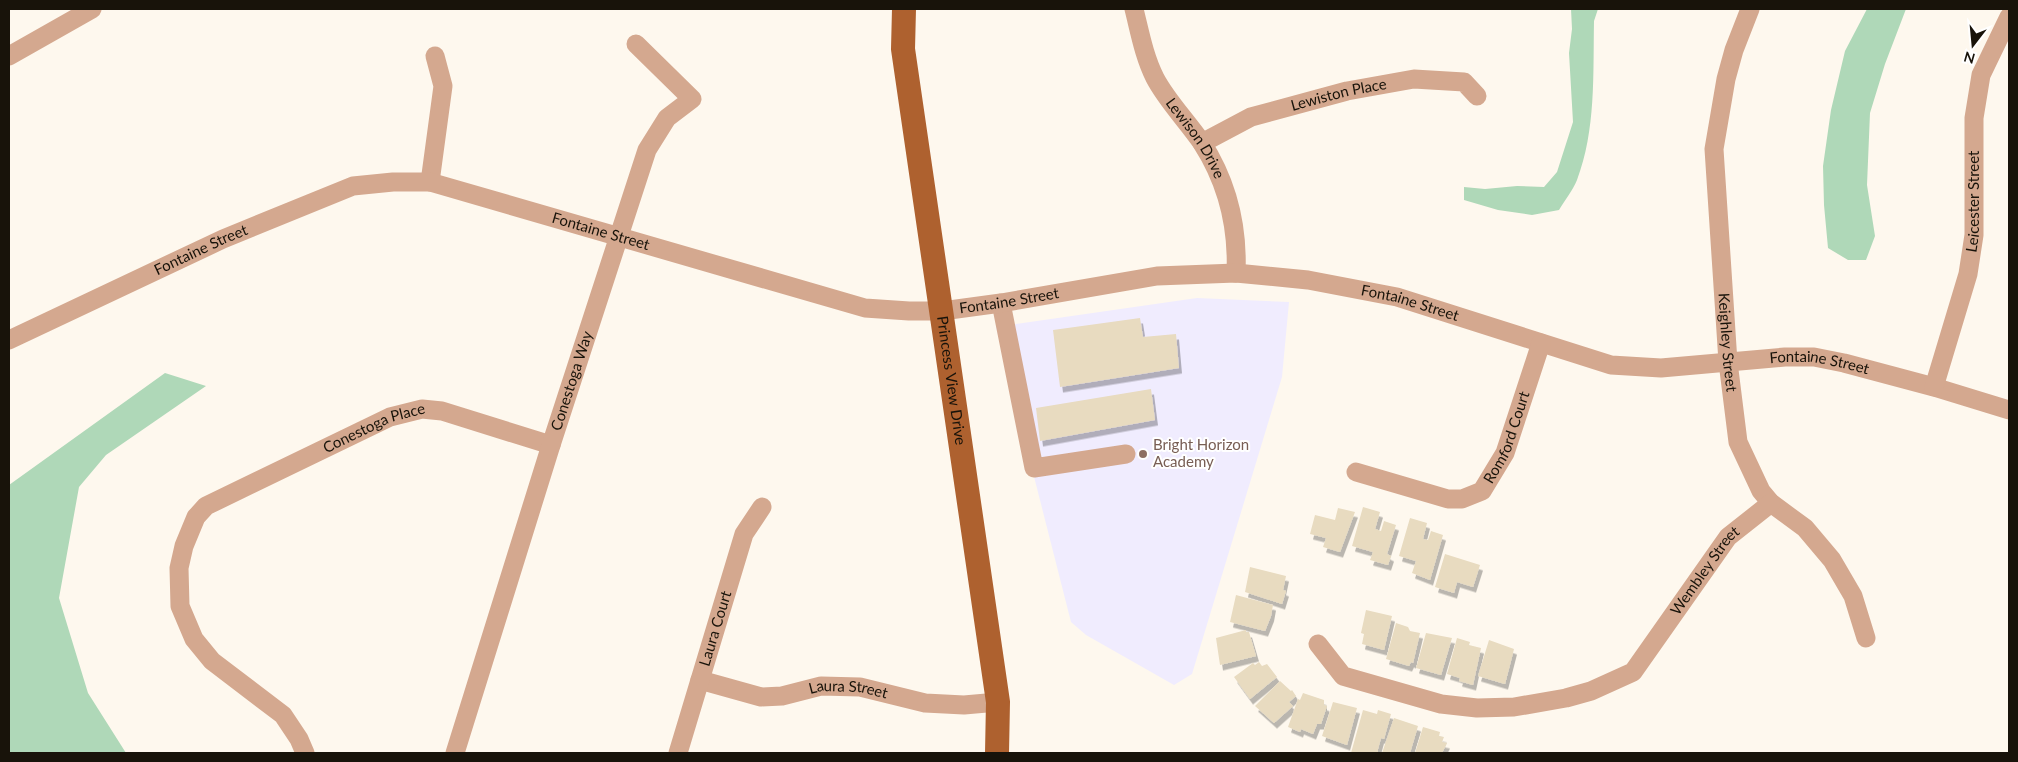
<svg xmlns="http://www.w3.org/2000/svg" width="2018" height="762" font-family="Lato,sans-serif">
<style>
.education{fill:#f0ecfe}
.green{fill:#afd8b8}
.building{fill:#e8dbc0;filter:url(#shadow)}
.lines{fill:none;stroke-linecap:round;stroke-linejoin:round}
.minor{stroke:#d4a88f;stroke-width:19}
.major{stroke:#ae612f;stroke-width:24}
.education-dot{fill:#8d6e63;stroke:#fff;stroke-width:2}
.labels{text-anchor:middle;stroke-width:4;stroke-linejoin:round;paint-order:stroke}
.street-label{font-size:15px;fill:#18130a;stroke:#fff}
.education-label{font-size:15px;fill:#785e54;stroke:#fff;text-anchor:start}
</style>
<defs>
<filter id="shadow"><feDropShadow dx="3" dy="5.5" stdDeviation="0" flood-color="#0004"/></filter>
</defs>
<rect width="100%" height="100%" fill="#fef8ee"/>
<path class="education" d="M1197,298l92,4 -7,75 -90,297 -18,11 -88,-50 -15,-13 -75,-295z"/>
<path class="green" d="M1571,9h27l-4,12c-1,54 2,109 -17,159 -4,10 -12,20 -18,30l-27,5 -34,-5 -34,-10v-13l21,2 32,-3 27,1 13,-15 16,-50 -4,-69 3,-24z
M1867,9h39l-21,55 -15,49 -3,72 8,51 -9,24h-18l-20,-12 -4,-43 -1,-39 8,-56 14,-59z
M165,373l41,13 -100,69 -27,32 -20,111 29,95 38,60h-117v-268z"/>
<path class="building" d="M1140,318l3,19 33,-3 3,34 -119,19 -7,-57z
M1151,389l4,31 -115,21 -4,-33z
M1363,507l17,5 -5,17 6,2 3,-10 12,4 -9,29 4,2 -3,9 -18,-5 3,-8 -21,-6z
M1338,508l17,4 -15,40 -17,-5 3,-9 -16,-4 5,-19 20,5z
M1410,518l17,5 -4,16 5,1 3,-9 12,4 -13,45 -18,-7 4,-12 -17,-5z
M1445,554l35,11 -7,22 -16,-5 -3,11 -19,-6z
M1250,567l36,9 -3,14 3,1 -4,13 -37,-12z
M1236,595l37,10 -2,11 -6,15 -35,-9z
M1366,610l26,6 -8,34 -22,-6 2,-10 -3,-1z
M1396,623l12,4 2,4 10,2 -7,30 -2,-1 -2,4 -23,-7z
M1246,630v2h3l7,24 -36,9 -4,-27z
M1426,633l26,5 -11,37 -25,-7z
M1457,638l13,4 -1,3 12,3 -8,37 -14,-4 1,-3 -13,-4z
M1489,640l25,9 -9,35 -27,-8z
M1259,662l3,4 5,-2 10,13 -27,22 -16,-22 19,-14 2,2z
M1280,681l11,10 1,-1 4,6 -7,6 4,4 -19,17 -19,-17z
M1303,693l21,7v5l3,1 -6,18h-4l-4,10 -12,-5 -1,3 -12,-5 10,-28 2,1z
M1333,702l24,6 -10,37 -25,-9z
M1363,710l14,4 1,-4 13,4 -7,25 -3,-1 -3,11v4h-27z
M1394,718l24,8 -8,27h-28z
M1423,727l17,5 -1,4 5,1 -2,5 5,1 -5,10h-27z"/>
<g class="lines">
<g class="minor">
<path id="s1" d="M1134,9c6,24 10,47 21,69 12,23 32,43 47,65 25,39 36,84 34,130"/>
<path id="s2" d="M1750,9l-16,41 -8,29 -12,70 14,213 10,80 23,49 10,12 34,25 27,32 21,36 13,42"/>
<path d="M9,56l83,-47"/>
<path id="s3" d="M1202,143l49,-26 96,-26 67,-12 50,3 13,14"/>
<path d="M430,182l13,-96 -8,-30"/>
<path d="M1001,303l33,165 92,-14"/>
<path id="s4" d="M9,340l214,-101 130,-53 40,-4h37l435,126 44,3h33l59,-8 156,-27 79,-3 72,7 89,17 214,68 50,3 124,-11h29l30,6 90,24 75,23"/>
<path id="s5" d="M1934,387l34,-113 6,-39v-117l7,-43 28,-58"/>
<path id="s6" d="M1356,472l92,27h14l20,-8 23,-38 36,-110"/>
<path id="s7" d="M1318,644l25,32 98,28 36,4 37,-1 52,-9 25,-7 42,-19 95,-135 43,-34"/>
<path id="s8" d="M700,680l61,17 21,-1 39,-10 39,1 65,16 39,2 34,-3"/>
<path id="s9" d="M305,753l-6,-14 -16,-24 -71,-54 -18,-22 -14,-33 -1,-38 5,-22 12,-29 10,-11 184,-89 32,-8 20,2 109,34"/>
<path id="s10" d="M455,753l96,-308 96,-295 20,-32 25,-19 -56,-55"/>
<path id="s11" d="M678,753l66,-219 18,-27"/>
</g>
<path class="major" id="s12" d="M904,9l-1,40 95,653 -1,51"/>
</g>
<circle class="education-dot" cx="1143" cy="454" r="5"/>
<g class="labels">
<g class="street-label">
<text dy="5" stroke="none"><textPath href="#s3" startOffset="146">Lewiston Place</textPath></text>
<text dy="5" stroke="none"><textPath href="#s1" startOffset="145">Lewison Drive</textPath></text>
<text dy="5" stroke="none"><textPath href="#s5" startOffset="191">Leicester Street</textPath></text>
<text dy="5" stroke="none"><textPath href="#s4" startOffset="632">Fontaine Street</textPath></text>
<text dy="5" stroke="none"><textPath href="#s4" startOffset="212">Fontaine Street</textPath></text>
<text dy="5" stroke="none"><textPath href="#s4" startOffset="1052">Fontaine Street</textPath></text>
<text dy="5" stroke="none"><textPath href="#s4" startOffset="1458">Fontaine Street</textPath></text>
<text dy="5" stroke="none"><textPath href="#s2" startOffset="339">Keighley Street</textPath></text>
<text dy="5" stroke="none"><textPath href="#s4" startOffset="1878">Fontaine Street</textPath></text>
<text dy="5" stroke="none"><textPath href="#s10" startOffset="390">Conestoga Way</textPath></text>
<text dy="5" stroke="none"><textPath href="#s12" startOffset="375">Princess View Drive</textPath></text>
<text dy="5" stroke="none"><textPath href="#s9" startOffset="490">Conestoga Place</textPath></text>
<text dy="5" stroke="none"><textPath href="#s6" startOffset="191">Romford Court</textPath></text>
<text dy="5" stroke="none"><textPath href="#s7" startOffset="465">Wembley Street</textPath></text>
<text dy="5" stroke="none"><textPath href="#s11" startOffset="130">Laura Court</textPath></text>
<text dy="5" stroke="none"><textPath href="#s8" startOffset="152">Laura Street</textPath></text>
</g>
<g class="education-label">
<text x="1153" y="450">Bright Horizon<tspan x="1153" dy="17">Academy</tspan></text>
</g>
</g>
<rect width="2018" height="762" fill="none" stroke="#18130a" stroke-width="20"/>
<g transform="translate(1973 45) rotate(196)" stroke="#ffffff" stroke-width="4" paint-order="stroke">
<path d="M0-4L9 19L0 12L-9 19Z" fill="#18130a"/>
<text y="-8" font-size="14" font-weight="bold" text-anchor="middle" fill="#18130a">N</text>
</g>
</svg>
